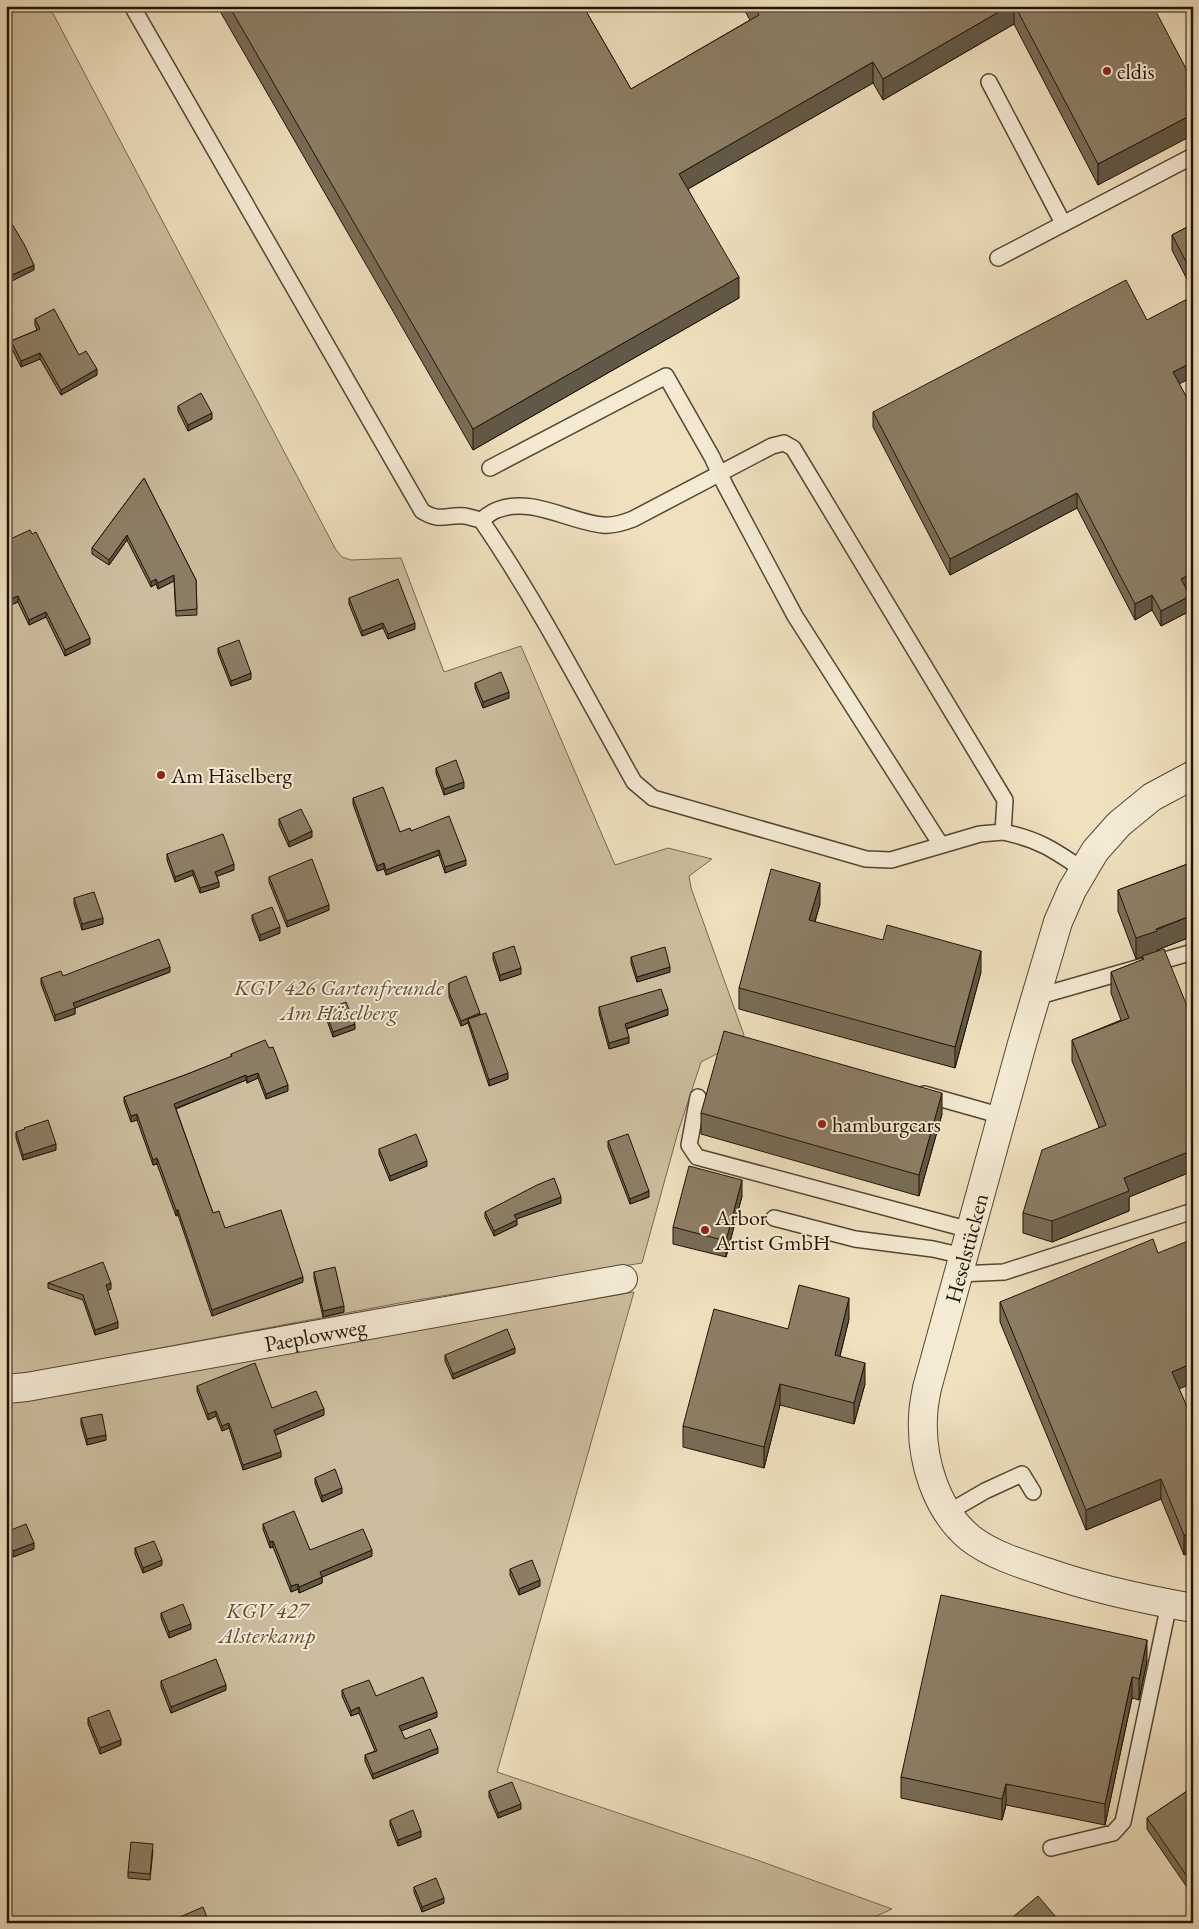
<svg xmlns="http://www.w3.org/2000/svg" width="1199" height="1929" font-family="'EB Garamond',serif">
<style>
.green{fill:#ccbd9e;stroke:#766851}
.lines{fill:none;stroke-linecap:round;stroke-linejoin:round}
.service-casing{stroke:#544632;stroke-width:18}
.minor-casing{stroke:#544632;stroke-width:30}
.service{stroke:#f5ebd5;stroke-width:15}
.minor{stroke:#f5ebd5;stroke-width:28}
.wall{fill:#786c57;stroke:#201304}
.shaded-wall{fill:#625847;stroke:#201304}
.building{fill:#8c7e65;stroke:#201304}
.poi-dot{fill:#8f2418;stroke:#f5ebd5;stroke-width:2}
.labels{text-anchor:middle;stroke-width:4;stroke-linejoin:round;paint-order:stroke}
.poi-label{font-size:22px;fill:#201304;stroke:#f5ebd5;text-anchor:start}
.park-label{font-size:22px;font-style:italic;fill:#5c4e3a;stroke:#f5ebd5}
.street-label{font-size:22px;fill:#201304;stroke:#f5ebd5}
</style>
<rect width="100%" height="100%" fill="#efe0be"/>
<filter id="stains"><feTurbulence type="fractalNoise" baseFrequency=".004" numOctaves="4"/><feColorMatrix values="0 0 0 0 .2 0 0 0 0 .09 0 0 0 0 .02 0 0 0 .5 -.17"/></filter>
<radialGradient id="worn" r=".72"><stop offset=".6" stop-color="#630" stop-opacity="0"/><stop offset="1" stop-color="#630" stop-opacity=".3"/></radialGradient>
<path class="green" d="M6,6h43l287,544 6,7 9,3 50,-2 43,114 77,-26 94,219 53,-17 44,11 -23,17 2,12 53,147 -6,8 -37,19 -23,70 -36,131 -237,39 -399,75z
M634,1292l-137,480 260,88 135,49 -31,14h-855v-522l24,-2z"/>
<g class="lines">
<g class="service-casing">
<path id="service" d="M132,6l290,505c19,12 24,3 43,5 5,1 11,3 16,4 5,-3 10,-8 16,-10 35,-14 72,12 106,15 11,1 20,-2 30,-6l139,-73 12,-3 9,5 212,352 -2,32c35,7 51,18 79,37
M989,82l74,141
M998,258l195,-102
M490,468l176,-92 46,81 13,28 70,131 146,229
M481,520c57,83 104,175 153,262l19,16 213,61 25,1 89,-26 23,-2
M1036,997l157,-45
M924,1094l78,22
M698,1097l-9,48 8,12 273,73
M774,1218l81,21 78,10 30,7
M958,1274l46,-2 189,-61
M947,1513l38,-22 37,-17 11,18
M1051,1848l62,-15 10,-11 46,-218"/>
</g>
<g class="minor-casing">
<g id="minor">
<path d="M1193,775l-41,22 -33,27 -24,27 -23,39 -14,32 -35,118 -96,348c-2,10 -4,20 -4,30 -2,42 13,92 47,120 20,16 51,26 76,34 48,17 96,27 147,36"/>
<path id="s1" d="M6,1389l21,-2 596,-108"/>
</g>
</g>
<use href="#service" class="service"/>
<use href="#minor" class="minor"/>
</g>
<path class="wall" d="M217,6h366l48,83 119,-69 -8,-14h411l-55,179 -84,-161 -131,76 -10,-17 -185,106 51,109 -266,152z
M1193,224v67l-21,-41v-15z
M35,319l44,36 18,20 -36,20 -21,-36 -19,8 -10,-20v-6l26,-11 -2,-5z
M1179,384l14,25v179l-6,3 3,20 -29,15 -9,-16 -17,10 -58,-112 -127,67 -77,-148v-15z
M178,406l34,13 -24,12 -10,-20z
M144,478l52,102 1,35 -21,1 -2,-35 -16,8 -2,-5 -5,3 -24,-47 -18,25 -17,-11v-6z
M6,541l84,103 -25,12 -19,-39 -17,8 -11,-23 -12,5z
M349,598l66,31 -27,10 -5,-11 -21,8 -13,-32z
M218,648l33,31 -20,7 -13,-33z
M475,683l34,15 -26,10 -8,-20z
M436,768l28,20 -20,7 -8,-22z
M353,798l47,34 11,-1 55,34 -21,8 -6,-18 -53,20 -2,-6 -7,2 -24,-67z
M279,819l33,18 -23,10 -10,-22z
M167,854l67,16 -17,6 2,11 -19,6 -7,-18 -18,7 -8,-22z
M1193,862v74l-36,14v1l36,70v150l-64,26v14l-77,31 -29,-9v-20l76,-86 -27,-66v-21l49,-20 -10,-27v-21l31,-12v-3l-6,2 -18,-48v-21z
M269,877l60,33 -42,17 -18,-45z
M74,898l29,26 -21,6 -8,-26z
M820,904l-5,18 166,50 -26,96 -216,-59v-21z
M252,915l28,18 -20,8 -8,-21z
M493,953l28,21 -21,7 -7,-22z
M631,957l39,15 -33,10 -6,-19z
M170,972l-95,36v6l-20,7 -14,-37v-6l22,-2z
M449,983l31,32 28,64 -19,7 -21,-63 -7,3 -12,-29z
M599,1007l69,8 -41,14 2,14 -20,6 -10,-36z
M325,1010l30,19 -22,8 -8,-22z
M231,1054l57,37 -22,8 -8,-21 -11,5 -1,-3 -70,29 37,104 12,15 78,54 -91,34 -34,-101 -2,1 -19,-52 -4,1 -16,-45 -6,2 -7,-20v-5l61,-22 46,-18z
M701,1113l241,1 -23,82 -218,-62z
M16,1132l40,18 -33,10 -7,-22z
M608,1141l41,56 -19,7 -22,-57z
M379,1149l48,17 -37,15 -11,-27z
M742,1196l-16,61 -53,-13v-17z
M561,1203l-45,16 1,6 -23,11 -9,-19v-5z
M1158,1253l21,136 14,32 -9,134 -23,-56 -75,31 -86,-208v-20z
M314,1272l30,40 -21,5 -9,-39z
M48,1283l63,6 -4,1 11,38 -23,7 -12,-35 -35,-12z
M849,1319l-9,37 25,28 -11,40 -74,-19 -16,63 -81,-21v-21l105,-97z
M515,1353l-62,26 -8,-18v-6z
M197,1386l75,22 52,7 -49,20 6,22 -38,13 -14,-42 -7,3 -6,-15 -8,4 -11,-29z
M81,1418l25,22 -19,5 -6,-21z
M315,1478l27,15 -20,9 -7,-19z
M263,1524l47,26 62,6 -50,21v6l-23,10 -1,-4 -7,3 -18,-45 -3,1 -7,-19z
M6,1532l28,17 -21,8 -7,-18z
M135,1548l27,17 -19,8 -8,-19z
M510,1569l30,17 -21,9 -9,-20z
M161,1613l30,16 -22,9 -8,-20z
M1147,1661l-8,39 -7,-2 -27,127 -99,-20 -4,15 -101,-22v-21z
M161,1681l65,9 -55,23 -10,-26z
M342,1690l34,6 61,21 -36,14 4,8 33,14 -65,26 -8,-18v-6l10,-4 -16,-38 -8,3 -9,-20z
M88,1718l33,27 -21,9 -12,-30z
M1193,1787v109l-46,-67v-11z
M489,1791l32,18 -23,9 -9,-21z
M390,1820l31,17 -23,9 -8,-21z
M153,1850l-3,30 -22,-2v-6z
M414,1887l30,16 -22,9 -8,-20z
M1014,1916l47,7h-47z"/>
<path class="shaded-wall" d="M1009,6h5v18l-131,76v-21z
M873,62v21l-194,111v-20z
M1193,114v21l-95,50v-21z
M34,265v5l-28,14v-6z
M739,277v21l-266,152v-21z
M40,353v6l-19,8v-6z
M1193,362v15l-20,10v-15z
M97,369v6l-36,20v-5z
M212,413v6l-24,12v-6z
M1077,493v15l-127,67v-16z
M127,535v5l-18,25v-5z
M1193,573v15l-12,6v-15z
M174,575v6l-16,8v-6z
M156,579v5l-5,3v-5z
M1152,595v15l-17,10v-16z
M18,596v6l-12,5v-6z
M1190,596v15l-29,15v-15z
M46,612v5l-17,8v-5z
M383,623v5l-21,8v-5z
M415,623v6l-27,10v-5z
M90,638v6l-25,12v-6z
M251,673v6l-20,7v-5z
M509,692v6l-26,10v-6z
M464,782v6l-20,7v-6z
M312,831v6l-23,10v-5z
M439,850v5l-53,20v-5z
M466,860v5l-21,8v-6z
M384,863v6l-7,2v-5z
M234,864v6l-19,7v-5z
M193,870v5l-18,7v-5z
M219,882v5l-19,6v-5z
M820,883v21l-11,37v-21z
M329,905v5l-42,17v-6z
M1193,915v21l-36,14v2l-21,7v-21z
M103,918v6l-21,6v-6z
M280,927v6l-20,8v-6z
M981,951v21l-26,96v-21z
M170,967v5l-95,36v6l-20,7v-6l18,-12z
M670,967v5l-33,10v-5z
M521,968v6l-21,7v-6z
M668,1009v6l-43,14v-5z
M480,1013v5l-12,1v4l-7,3v-5z
M355,1024v5l-22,8v-5z
M629,1037v6l-20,6v-6z
M258,1073v5l-11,5v-6z
M508,1073v6l-19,7v-6z
M246,1075v5l-72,29v-5z
M288,1085v6l-22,8v-5z
M942,1093v21l-23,82v-21z
M137,1114v6l-6,2v-6z
M56,1144v6l-33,10v-5z
M1193,1150v21l-64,26v14l-77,31v-21l72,-43z
M157,1158v6l-4,1v-5z
M427,1161v5l-37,15v-5z
M742,1180v16l-16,61v-16z
M649,1191v6l-19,7v-5z
M561,1197v6l-47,17v-5z
M176,1210h2v5l-2,1z
M517,1220v5l-23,11v-5z
M303,1277v5l-91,34v-6z
M111,1283v6l-5,2v-6z
M849,1298v21l-14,57v-21z
M344,1306v6l-21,5v-6z
M118,1322v6l-23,7v-5z
M515,1348v5l-62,26v-5z
M865,1363v21l-11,40v-21z
M1193,1363v20l-21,9v-20z
M780,1384v21l-16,63v-21z
M324,1409v6l-50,21v-6z
M216,1411v5l-8,4v-6z
M229,1423v5l-7,3v-5z
M106,1435v5l-19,5v-6z
M281,1452v5l-38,13v-5z
M1161,1479v20l-75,31v-20z
M342,1488v5l-20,9v-6z
M1193,1532v20l-9,3v-20z
M273,1541v6l-3,1v-6z
M34,1543v6l-21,8v-6z
M372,1550v6l-52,22v-6z
M162,1560v5l-19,8v-5z
M322,1577v6l-23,10v-6z
M540,1580v6l-21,9v-6z
M298,1584v5l-7,3v-6z
M191,1624v5l-22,9v-6z
M1147,1640v21l-8,39v-21z
M1132,1677v21l-27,127v-21z
M226,1685v5l-55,23v-6z
M359,1707v6l-8,3v-5z
M437,1712v5l-38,15v-6z
M121,1740v5l-21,9v-6z
M438,1748v5l-65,26v-5z
M1006,1784v21l-4,15v-21z
M521,1804v5l-23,9v-5z
M421,1831v6l-23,9v-6z
M444,1898v5l-22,9v-5z"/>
<path class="building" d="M229,6h354l48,83 128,-74 -5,-9h255l-126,73 -10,-17 -194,112 60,103 -266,152z
M1015,6h138l40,76v32l-95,50z
M6,214l18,30 10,21 -28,13z
M1193,224v51l-21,-40z
M1126,280l21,40 46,-24v66l-20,10 20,37v164l-12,6 9,17 -29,15 -9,-16 -17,9 -58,-111 -127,66 -77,-147z
M54,309l25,46 7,-4 11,18 -36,21 -21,-37 -19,8 -10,-20 29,-12 -5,-10z
M201,393l11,20 -24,12 -10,-19z
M144,478l52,102 1,29 -21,2 -2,-36 -16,8 -2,-4 -5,3 -24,-47 -18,25 -17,-12z
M30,530l2,4 4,-2 54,106 -25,12 -19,-38 -17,8 -11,-24 -12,5v-60z
M398,579l17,44 -27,11 -5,-11 -21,8 -13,-33z
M239,640l12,33 -20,8 -13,-33z
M501,672l8,20 -26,10 -8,-19z
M456,760l8,22 -20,7 -8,-21z
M383,787l17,45 10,-4 1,3 38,-15 17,44 -21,7 -6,-17 -53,20 -2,-7 -7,3 -24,-68z
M301,809l11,22 -23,11 -10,-23z
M223,834l11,30 -19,8 4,10 -19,6 -7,-18 -18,7 -8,-23z
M312,859l17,46 -42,16 -18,-44z
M1193,862v53l-37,14 1,2 -21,7 -18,-48z
M771,869l49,14 -11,37 74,20 4,-15 94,26 -26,96 -216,-59z
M94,892l9,26 -21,6 -8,-26z
M272,907l8,20 -20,8 -8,-20z
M159,939l11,28 -97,36 2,5 -20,7 -14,-37 20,-7 2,5z
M514,946l7,22 -21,7 -7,-22z
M665,947l5,20 -33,10 -6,-20z
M1164,949l29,72v129l-69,28 5,13 -77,30 -29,-8 19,-63 64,-25 -34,-85 57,-22 -18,-46 33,-13 -2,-3z
M466,976l14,37 -19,8 -12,-29v-9z
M661,989l7,20 -43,15 4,13 -20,6 -10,-36z
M346,1002l9,22 -22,8 -8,-22z
M486,1013l22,60 -19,7 -21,-61z
M724,1031l218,62 -23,82 -218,-62z
M265,1040l4,8 4,-1 15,38 -22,9 -8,-21 -11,4 -1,-2 -72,29 39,109 6,-2 6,17 56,-18 22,67 -91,33 -34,-100h-2l-19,-52 -4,2 -16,-46 -6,2 -7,-19 61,-22 47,-19 -1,-2z
M48,1120l8,24 -33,11 -7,-23 9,-3 -1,-1z
M416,1134l11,27 -37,15 -11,-27z
M628,1134l21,57 -19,8 -22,-58z
M689,1166l53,14 -16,61 -53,-14z
M554,1178l7,19 -47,18 3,5 -23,11 -9,-19 52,-27z
M1153,1239l5,14 35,-14v124l-21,9 21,49v111l-9,3 -23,-56 -75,31 -86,-208z
M103,1262l8,21 -5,2 12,37 -23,8 -12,-35 -35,-12z
M335,1267l9,39 -21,5 -9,-39z
M799,1285l50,13 -14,57 30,8 -11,40 -74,-19 -16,63 -81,-21 31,-117 74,20z
M507,1329l8,19 -62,26 -8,-19z
M255,1363l17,45 44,-17 8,18 -50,21 7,22 -38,13 -14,-42 -7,3 -6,-15 -8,3 -11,-28z
M102,1414l4,21 -19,4 -6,-21z
M335,1469l7,19 -20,8 -7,-18z
M294,1511l16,39 53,-21 9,21 -52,22 2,5 -23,10 -1,-3 -7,2 -18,-45 -3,1 -7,-18z
M26,1524l8,19 -21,8 -7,-19z
M154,1541l8,19 -19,8 -8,-20z
M532,1560l8,20 -21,9 -9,-20z
M941,1595l206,45 -8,39 -7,-2 -27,127 -99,-20 -4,15 -101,-22z
M183,1604l8,20 -22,8 -8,-19z
M216,1659l10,26 -55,22 -10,-26z
M423,1677l14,35 -38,14 6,13 25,-10 8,19 -65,26 -8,-19 12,-4 -18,-44 -8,4 -9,-21 27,-10 7,16z
M109,1710l12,30 -21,8 -12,-30z
M512,1782l9,22 -23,9 -9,-22z
M1193,1787v98l-46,-67z
M413,1810l8,21 -23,9 -8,-20z
M131,1842l22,2 -3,30 -22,-2z
M436,1878l8,20 -22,9 -8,-20z
M1038,1896l23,27h-41l-6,-7z
M203,1907l6,16h-35l-1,-3z"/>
<g class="poi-dot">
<circle cx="1107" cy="71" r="5"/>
<circle cx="161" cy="775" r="5"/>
<circle cx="822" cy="1124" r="5"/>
<circle cx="705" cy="1230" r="5"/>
</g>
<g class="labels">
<g class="poi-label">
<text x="1117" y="79">eldis</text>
<text x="171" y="783">Am Häselberg</text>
<text x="832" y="1132">hamburgcars</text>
<text x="715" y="1225">Arbor<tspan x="715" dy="25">Artist GmbH</tspan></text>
</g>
<g class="park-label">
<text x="339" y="995">KGV 426 Gartenfreunde<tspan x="339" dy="25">Am Häselberg</tspan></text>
<text x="267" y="1618">KGV 427<tspan x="267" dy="25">Alsterkamp</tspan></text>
</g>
<g class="street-label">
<text transform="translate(966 1248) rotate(-75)" y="8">Heselstücken</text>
<text dy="8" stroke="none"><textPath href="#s1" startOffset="314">Paeplowweg</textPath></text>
</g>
</g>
<rect width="1199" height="1929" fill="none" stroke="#efe0be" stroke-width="25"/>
<rect x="8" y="8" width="1184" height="1914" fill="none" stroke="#201304" stroke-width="2.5"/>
<rect x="12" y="12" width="1174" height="1904" fill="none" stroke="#201304"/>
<rect width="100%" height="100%" filter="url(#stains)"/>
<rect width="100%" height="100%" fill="url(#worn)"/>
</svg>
